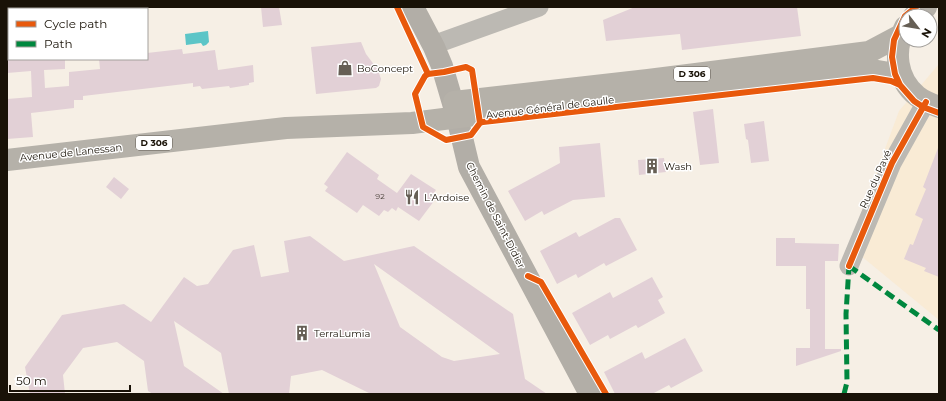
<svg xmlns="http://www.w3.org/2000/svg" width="946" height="401" font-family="Montserrat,sans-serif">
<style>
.built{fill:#f9ebd5}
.water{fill:#5cc5c7}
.building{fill:#e2d0d6;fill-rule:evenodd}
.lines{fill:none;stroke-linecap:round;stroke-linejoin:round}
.street{stroke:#bcb9b3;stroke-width:19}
.secondary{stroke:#b2aea7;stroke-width:22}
.primary{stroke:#b5b1a9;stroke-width:22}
.quiet{stroke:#00873e;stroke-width:5;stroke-dasharray:10 5;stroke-linecap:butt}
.cycleway-casing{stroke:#fff;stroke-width:8}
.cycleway{stroke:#e8590c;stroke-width:6}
.labels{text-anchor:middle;stroke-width:3;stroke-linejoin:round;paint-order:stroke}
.number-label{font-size:8px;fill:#4b423b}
.shield{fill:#fff;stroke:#5e5951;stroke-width:1}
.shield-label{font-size:9px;font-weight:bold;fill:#191207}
.poi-label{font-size:10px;fill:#191207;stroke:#fff;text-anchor:start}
.street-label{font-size:10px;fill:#191207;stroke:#fff}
</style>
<rect width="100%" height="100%" fill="#f6efe5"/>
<path class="built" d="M939,64v256l-90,-74 50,-135z"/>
<path class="water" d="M208,31l1,11 -3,3 -3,1 -2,-3 -15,2 -1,-11z"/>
<path class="building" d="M261,7h18l3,18 -19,2z
M635,7h162l4,29 -119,14 -2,-16 -74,7 -3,-21z
M361,42l5,12 12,16 3,9 -2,7 -3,2 -60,6 -5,-47z
M182,49l1,5 32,-4 3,20 35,-5 1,17 -5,1v2l-19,3 -1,-2 -27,3 -2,-3 -7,1v-4l-110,13v4h-9v8l-43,5 2,24 -26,2v-40l25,-2 -1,-26 -24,2v-14h58v10l-21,1 1,18 24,-2v-14l31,-3 -1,-10h48v-6z
M713,109l6,54 -19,2 -7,-53z
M764,121l5,40 -18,2 -3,-23 -2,-1 -2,-15z
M600,143l5,54 -32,3 -29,15 -2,-4 -17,10 -17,-30 52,-28 -1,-16z
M938,148h1v129l-15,-6 2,-3 -22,-9 6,-15 3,1 10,-26 -8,-4 11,-26 -3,-2z
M347,152l32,23 -2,4 20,14 14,-19 25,16 -3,4 4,3 -18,24 -21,-14 -2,4 -4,-3 -4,4 -4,-2 -5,6 -16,-11 -6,8 -32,-22 3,-4 -4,-3z
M664,158l2,14 -27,3 -1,-15z
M114,177l15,12 -8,10 -15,-12z
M615,218h5l17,32 -31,16 -2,-3 -26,15 -2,-4 -19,10 -17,-33 36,-19 3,5z
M310,236l34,25 70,-15 99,68 12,65 22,15h-176l-49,-24 -31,6 -2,18h-60l-8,-41 -47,-32 10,45 40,28h-71l-5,-3 -4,-30 -27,-19 -34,6 -20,27 2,19h-35l-5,-27 37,-52 62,-11 27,18 33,-45 13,9 11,-2 25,-34 21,-5 7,32 28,-5 -5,-31zM374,264l126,90 -46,7 -12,-4 -42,-30z
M776,238h19v5l44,1 -1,17h-13v88h16v2l-45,15v-18h14v-39h-4v-43h-30z
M652,277l11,20 -5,3 7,13 -27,15 -2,-3 -26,14 -2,-4 -18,10 -18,-32 38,-21 3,6z
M685,338l18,33 -32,17 -2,-3 -17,9h-37l-11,-22 38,-20 3,7z"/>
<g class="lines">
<path class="street" d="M433,45l106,-38
M849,266l43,-103 34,-61"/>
<path class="secondary" d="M413,7l21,40 8,19 15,51 12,50 121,227"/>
<path class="primary" d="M914,16l5,-5 7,-4
M905,27c-12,23 -9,52 12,69 6,5 14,8 22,11
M454,102l194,-22 221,-28 32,-17
M7,160l279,-32 126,-5 142,-18 318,-35 29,5"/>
<path class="quiet" d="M849,266l90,64
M844,394l3,-12 -1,-68 3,-48"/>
<g class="cycleway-casing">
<path id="cycleway" d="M397,7l31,67
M916,7l-11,9 -11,24 -2,17 3,17 5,11 14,16 9,6 16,6
M480,123l-8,-53 -6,-3 -22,5 -16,2 -3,2 -10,18 8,33 23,13 25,-5 9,-12 3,-1 390,-44 18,3 9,4
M849,266l43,-103 34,-61
M528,276l13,6 65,112"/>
</g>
<use href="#cycleway" class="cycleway"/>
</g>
<defs>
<g id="shop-bare" transform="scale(1.2)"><path d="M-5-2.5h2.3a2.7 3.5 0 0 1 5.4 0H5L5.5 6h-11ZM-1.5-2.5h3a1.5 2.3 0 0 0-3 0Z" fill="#665f55" stroke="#fff" stroke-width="2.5" paint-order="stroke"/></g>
<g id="building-bare" transform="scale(1.2)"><path d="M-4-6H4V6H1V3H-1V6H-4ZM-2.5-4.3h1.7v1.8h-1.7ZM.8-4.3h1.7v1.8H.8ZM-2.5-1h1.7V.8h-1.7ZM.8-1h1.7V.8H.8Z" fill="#665f55" stroke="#fff" stroke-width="2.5" paint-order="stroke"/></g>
<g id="restaurant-bare" transform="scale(1.2)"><path d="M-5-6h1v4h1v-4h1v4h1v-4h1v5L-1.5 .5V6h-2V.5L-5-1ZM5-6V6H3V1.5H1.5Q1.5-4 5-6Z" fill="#665f55" stroke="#fff" stroke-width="2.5" paint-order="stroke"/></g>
</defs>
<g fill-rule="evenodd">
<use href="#shop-bare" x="345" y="68"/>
<use href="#building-bare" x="652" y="166"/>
<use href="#restaurant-bare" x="412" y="197"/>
<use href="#building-bare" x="302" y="333"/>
</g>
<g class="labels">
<g class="number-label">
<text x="380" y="199">92</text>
</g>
<g class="shield">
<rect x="674" y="67" width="36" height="14" rx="3"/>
<rect x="136" y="136" width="36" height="14" rx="3"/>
</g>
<g class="shield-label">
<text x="692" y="77">D 306</text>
<text x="154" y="146">D 306</text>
</g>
<g class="poi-label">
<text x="357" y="72">BoConcept</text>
<text x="664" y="170">Wash</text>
<text x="424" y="201">L'Ardoise</text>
<text x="314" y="337">TerraLumia</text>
</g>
<g class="street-label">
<text transform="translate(550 107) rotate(-7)" y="4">Avenue Général de Gaulle</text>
<text transform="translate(71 152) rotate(-6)" y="4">Avenue de Lanessan</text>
<text transform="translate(875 179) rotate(-66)" y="4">Rue du Pavé</text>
<text transform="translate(496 215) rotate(63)" y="4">Chemin de Saint-Didier</text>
</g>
</g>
<rect width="946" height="401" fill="none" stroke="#191207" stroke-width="16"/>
<rect x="8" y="8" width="140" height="52" fill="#ffffff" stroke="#a3a09c"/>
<rect x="16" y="21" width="20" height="6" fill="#e8590c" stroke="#a3a09c"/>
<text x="44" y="28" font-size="12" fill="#191207">Cycle path</text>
<rect x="16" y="41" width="20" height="6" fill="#00873e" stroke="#a3a09c"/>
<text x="44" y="48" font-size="12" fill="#191207">Path</text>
<g transform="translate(918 28) rotate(121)"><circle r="19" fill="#ffffff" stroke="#a3a09c"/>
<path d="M0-3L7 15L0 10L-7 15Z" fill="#665f55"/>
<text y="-6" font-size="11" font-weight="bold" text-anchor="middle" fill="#191207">N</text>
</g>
<path d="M10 385v6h120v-6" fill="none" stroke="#191207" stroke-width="2"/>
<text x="16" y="385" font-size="12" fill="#191207" stroke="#ffffff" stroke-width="3" paint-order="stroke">50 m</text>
</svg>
